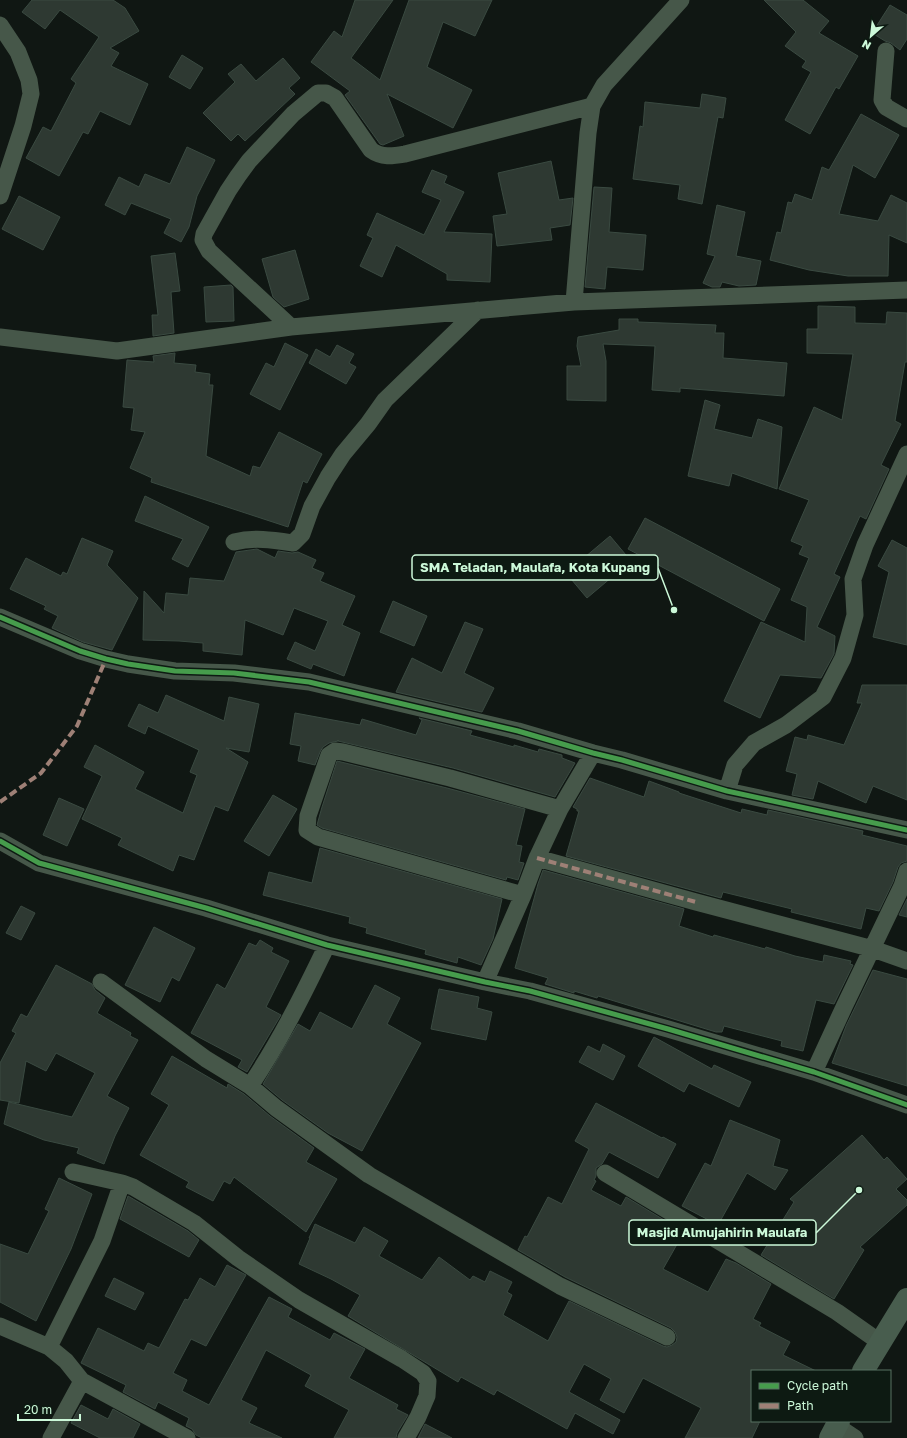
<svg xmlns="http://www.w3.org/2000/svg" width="907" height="1438" font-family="'Golos Text',sans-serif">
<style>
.building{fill:#2e3932;stroke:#3a4a41}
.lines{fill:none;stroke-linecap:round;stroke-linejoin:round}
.street{stroke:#465749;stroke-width:17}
.secondary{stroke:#485d4e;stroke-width:22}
.quiet{stroke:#9e8076;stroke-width:4;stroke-dasharray:8 4;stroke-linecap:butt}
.cycleway-casing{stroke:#0d1a12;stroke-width:8}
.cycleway{stroke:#469c4c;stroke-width:5}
.leader{fill:none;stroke:#ccf9d9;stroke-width:1.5}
.callout-dot{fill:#ccf9d9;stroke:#0d1a12;stroke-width:1.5}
.callout{fill:#0d1a12;stroke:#ccf9d9;stroke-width:1.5}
.callout-label{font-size:13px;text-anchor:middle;font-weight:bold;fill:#ccf9d9}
</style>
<rect width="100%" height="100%" fill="#101713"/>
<path class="building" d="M32,0h81l12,8 14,23 -29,17 9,5 -8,13 37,18 -18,41 -30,-14 -12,23 -5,-2 -24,44 -33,-18 17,-31 8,4 25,-48 -5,-4 28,-42 -39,-27 -15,19 -23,-17z
M355,0h38l-42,58 29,22 29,-80h83l-17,36 -32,-14 -16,45 45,23 -19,38 -66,-34 17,42 -21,9 -3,-1 -35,-49 5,-4 -39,-29 23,-31 8,6z
M764,0h39l26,21 -10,12 39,23 -19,33 -3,-2 -26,47 -25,-14 26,-48 -9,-5 4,-6 -21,-15 11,-14z
M890,5l17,10v24l-7,11 -9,-7 -6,-2 -13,-8z
M182,55l21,13 -13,21 -21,-12z
M283,58l17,20 -11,10 6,6 -50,47 -7,-7 -7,7 -28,-28 32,-31 -7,-8 13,-10 15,17z
M702,94l24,4 -3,20 -5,-1 -16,87 -24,-5 2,-14 -47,-6 7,-53 3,1 2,-25 55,6z
M861,114l38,21 -24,43 -22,-13 -14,49 39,7 13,-26 16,8v40l-18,-8 -1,41h-40l-39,-6 -39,-10 7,-28 4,1 7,-31 4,1 3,-9 17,6 10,-33 7,3z
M187,147l28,13 -18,36 -8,31 -8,15 -17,-9 7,-14 -40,-16 -6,12 -20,-10 14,-28 20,10 6,-13 25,10z
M551,161l8,39 14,-2 -3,27 -20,3 2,12 -55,6 -4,-30 14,-2 -9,-41z
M432,170l15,6 -3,7 20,9 -20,40 48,2 -2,48 -43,-2v-6l-51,-29 -14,32 -22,-11 13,-28 -6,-3 10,-22 47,22 17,-35 -19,-8z
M594,187l18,1 -3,44 37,3 -3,35 -36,-3 -2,22 -20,-2z
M19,196l41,21 -17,33 -41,-21z
M717,205l28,7 -9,44 25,5 -5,24 -17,1 -17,-4 -2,5h-8l-9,-4 12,-27 -8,-2z
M295,250l14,49 -25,8 -11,-10 -11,-38z
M175,253l5,38 -9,1 3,41 -21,3 -1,-21h6l-7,-59z
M231,285l2,2 1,34 -28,1 -2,-35z
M818,306l37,1v16l31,1 1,-12 20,1v49h-2l-10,59 6,3 -20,41 8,4 -23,50 -6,-3 -26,58 6,3 -23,50 18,9 -1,18 -13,24 -41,-3 -20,43 -36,-17 37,-79 44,20 2,-35 -16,-7 18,-42 -10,-4 4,-8 -12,-5 18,-41 -30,-11 35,-82 28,13 11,-66 -46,-1v-24h11z
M619,319h19v3l78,3 -1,8h9l-1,25 64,5 -3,33 -104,-8v4l-28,-2 3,-44 -52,-2 3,17v40l-39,-1v-34h14l-4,-20 1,-9 41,-7z
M285,343l23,12 -28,55 -30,-16 16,-31 8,4z
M337,345l17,9 -5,9 7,4 -10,17 -37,-21 7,-14 14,8z
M175,353l-1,10 22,2 -1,7 15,2 -1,11h4l-7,71 44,20 3,-10 7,2 19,-36 43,22 -15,29 -4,-2 -15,46 -137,-45 1,-4 -22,-10 15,-36 -14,-2 3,-22 -11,-1 4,-47 27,2 -1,-6z
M705,400l15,5 -6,24 38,9 6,-19 24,8 -5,62 -45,-16 -3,13 -41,-10z
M145,496l64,31 -21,40 -16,-8 11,-20 -48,-18z
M645,518l135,71 -16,32 -136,-72z
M610,536l21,25 -44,37 -21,-25z
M82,538l31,13 -6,14 31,33 -26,52 -29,-8 -31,-14 6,-12 -14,-7 2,-3 -36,-17 16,-31 35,18 2,-4 4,2z
M892,540l15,8v97l-34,-8 16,-65 -11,-6z
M257,549l18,9 3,-7 14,2 6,-1 18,8 -4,8 12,5 -4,8 35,15 -13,29 18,8 -16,43 -31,-12 -2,5 -24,-10 8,-17 20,9 13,-30 -34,-13 -11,27 -38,-15 -3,35 -39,-4v-8l-24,-2 -36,-1 1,-49 20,22 2,-20 22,2 2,-17 34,3 12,-29z
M393,601l34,15 -13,30 -34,-14z
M465,622l18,7 -19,44 30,15 -12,24 -86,-20 16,-34 30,15z
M862,685h45v115l-34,-14 -7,17 -48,-22 -5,18 -21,-4 5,-21 -11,-3 9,-34 12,3 1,-5 36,10 18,-42h-5z
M166,695l58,26 5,-24 30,7 -10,48 -23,-4 22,14 -20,49 -13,-5 -21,54 -15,-5 -6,16 -55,-26 4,-7 -40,-19 20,-43 -18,-9 11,-22 49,27 -9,17 48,24 14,-38 -7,-3 9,-22 -51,-24 -3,8 -17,-8 11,-22 19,9z
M295,713l65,12 2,-6 54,16 6,-15 -3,-2 53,13 -2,4 44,12v-2l24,7 1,-3 23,6v3l13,5 -20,34 -102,-29 -115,-27v-1v1l-9,2 -6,4 -3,5 -5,13 -17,-4 3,-15 -11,-2z
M337,761l110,27 78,21 -9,36 6,1 -3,16 5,1 -6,17 -11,-3 -1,3 -184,-52 -5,-3 5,-18z
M590,778l54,19 5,-16 30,11v1l62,20 1,-4 25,6 1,-5 95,21 -1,4 45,11v15l-6,2 -3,4 -5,15 -14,29 -13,-3 -5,21 -70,-17 1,-3 -69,-17 -2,6 -155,-42 13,-45h-2v-2l-4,-2z
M273,795l24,14 -28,47 -25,-15z
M59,798l25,11 -17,37 -24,-11z
M320,848l182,51 -9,40 -12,26 -23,-8 -1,6 -32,-9 1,-4 -60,-17 1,-5 -18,-5 1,-6 -87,-22 6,-23 43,11z
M543,870l141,39 -5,17 34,11 1,-2 51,14 1,-2 29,9 28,6 1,-7 27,6 -1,3 3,1 -19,39 -18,-4 -13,51 -22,-5 1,-5 -58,-15 -2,6h-6l-118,-36 -1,2 -23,-7v2l-13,-4 -16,-5 3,-6 -33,-10 23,-84z
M907,899v18l-8,-2z
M21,906l14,7 -14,27 -15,-7z
M154,927l41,21 -16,33 -7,-4 -12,25 -35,-17z
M260,940l13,8 -2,4 18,9 -23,46 15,8 -34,57 -9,-5 4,-7 -51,-27 26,-49 8,5 24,-46 7,3z
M56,965l36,19 3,6 10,8 -8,15 34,20 -1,3 8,4 -31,56 22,12 -14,28 -11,28 -27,-11 2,-5 -35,-8 -40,-16 5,-22 63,15 23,-44 -39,-20 -10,18 -20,-10 -7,42 -19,-3v-37l16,-30 -4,-2 9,-17 6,3z
M873,970l34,9v107l-75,-23 14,-37z
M375,985l25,13 -13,26 34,19 -59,108 -34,-18 -46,-33 -19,-16 35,-60 12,7 10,-19 32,17z
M439,989l40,8 -2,11 15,4 -6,28 -55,-11z
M654,1037l58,32 2,-4 37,17 -12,25 -50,-24 -5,9 -46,-26z
M603,1044l22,12 -12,24 -34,-18 9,-16 12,6z
M172,1056l55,32 1,-4 16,10 26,22 44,32 -8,14 31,17 -31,53 -72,-55 -4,7 -6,-3 -11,20 -27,-14 3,-5 -49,-27 29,-50 -18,-11z
M596,1103l66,35 1,-1 13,7 -18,34 -49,-26 -7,12 -6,4v8l-2,4 2,1 -5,9 30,16 5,-9 58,35 -21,37 45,23 18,-33 10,4 35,21 -18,35 8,4 -2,3 31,16 -7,13 33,16h-64v50h8l-8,17h-67l16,-30 -58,-30 -19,35 -24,-13 11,-21 -27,-15 -15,28 51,28 -7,14 -38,-21 -8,16 -70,-39 -3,5 -33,-18 -3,5 -110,-66 12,-21 -29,-16 -32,-15 11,-26h-1l6,-14 40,19 9,-16 24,14 -9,15 43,24 17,-23 31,23 3,-4 12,6 5,-11 22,11 -5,10 5,3 -9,20 45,26 21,-40 94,45 4,1 5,-2 4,-3 1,-5 -2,-5 -4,-4 -106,-51 -47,-27 7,-14 2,1 21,-40 14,7 27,-55 -14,-8z
M730,1120l50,20 -7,26 15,4 -13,20 -28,-17 -29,52 -36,-19 23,-43 6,3z
M862,1135l22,25 3,-3 20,22 -11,10 11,11v5l-47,42 4,3 -30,49 -73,-44 33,-53 -4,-3z
M59,1178l33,16 -21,55 -35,72 -36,-19v-58l28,10 21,-43 -4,-2z
M128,1196l60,35 11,9 -10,17 -69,-38z
M227,1265l19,10 -40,71 -15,-7 -18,34 14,7 -5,11 27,14 60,-108 23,12 -4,8 42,23 4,-7 31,16 -16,29 49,27 -2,4 12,6 -11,18 -1,5h-62l15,-28 -44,-24 6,-11 -45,-25 -25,50 16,8 -8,15 33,15h-80l-6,-3 -4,-6 -6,-3 3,-8 -31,-16 -3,7 -32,-17 3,-7 -45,-22 17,-35 46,23 4,-8 11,5 26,-49 3,1 12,-22 15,9z
M114,1278l30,15 -9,17 -30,-14z
M81,1405l27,14 5,-10 27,15 -7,14h-33l-29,-15z
M425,1424l27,14h-34z"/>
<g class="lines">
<path class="street" d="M0,25l18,27 11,28 2,14 -8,32 -23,70
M886,51l-4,49 4,7 21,12
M574,302l14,-169 4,-27 12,-21 77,-85
M291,327l-82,-76 -6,-11 1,-6 24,-43 10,-15 11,-15 44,-47 25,-21h8l9,5 36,52c11,8 22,6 34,4l187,-48
M0,337l117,14 174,-24 283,-25 333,-12
M234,542c20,-5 39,-2 59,1l9,-9 10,-28 16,-29 15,-23 25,-30 17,-24 93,-90
M0,617l80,34 26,8 22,5 47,7 59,2 75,9 209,49 75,22 29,7 105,31 180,39
M727,791l8,-26 19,-22 32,-18 37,-28 20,-39 12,-43 -2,-36 12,-34 42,-91
M0,841l39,22 167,45 121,37 158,37 45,9 138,38 146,43 93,33
M537,858l159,44 177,47 34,12
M523,895l-205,-58 -11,-7 1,-14 21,-61 6,-4 8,1 107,26 110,31
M327,945c-23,48 -47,96 -77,141l26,22 93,67 191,111 107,51
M101,982l105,77 44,27
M485,982l38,-87 14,-37 23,-49 33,-56
M814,1072l30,-65 58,-121 5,-15
M73,1172l49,11 11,4 61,36 44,35 61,42 103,59 21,14 5,8 -1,15 -9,21 -12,21
M605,1173l232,139 44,31
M0,1326l49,21 17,14 16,20 -31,57
M49,1347l53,-106 20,-58
M82,1381l105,57
M837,1426l18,12"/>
<path class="secondary" d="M863,1371l44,-72
M830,1438l9,-17"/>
<path class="quiet" d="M0,802l41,-29 36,-47 29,-67
M537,858l159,44"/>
<g class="cycleway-casing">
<path id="cycleway" d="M0,617l80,34 26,8 22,5 47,7 59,2 75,9 209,49 75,22 29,7 105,31 180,39
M0,841l39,22 167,45 121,37 158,37 45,9 138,38 146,43 93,33"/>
</g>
<use href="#cycleway" class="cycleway"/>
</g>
<path class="leader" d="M674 610L658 568M859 1190L816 1233"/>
<g class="callout-dot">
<circle cx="674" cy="610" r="4"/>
<circle cx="859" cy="1190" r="4"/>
</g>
<g class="callout">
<rect x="412" y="555" width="246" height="25" rx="4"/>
<rect x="629" y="1220" width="187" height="25" rx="4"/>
</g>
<g class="callout-label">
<text x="535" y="572">SMA Teladan, Maulafa, Kota Kupang</text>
<text x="722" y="1237">Masjid Almujahirin Maulafa</text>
</g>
<rect x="751" y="1370" width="140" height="52" fill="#0d1a12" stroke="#597362"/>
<rect x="759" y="1383" width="20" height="6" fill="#469c4c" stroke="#597362"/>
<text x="787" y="1390" font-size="12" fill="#ccf9d9">Cycle path</text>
<rect x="759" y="1403" width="20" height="6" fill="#9e8076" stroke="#597362"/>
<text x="787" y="1410" font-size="12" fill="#ccf9d9">Path</text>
<g transform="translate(871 36) rotate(208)" stroke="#0d1a12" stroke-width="3" paint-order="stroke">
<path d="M0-3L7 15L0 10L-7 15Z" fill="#ccf9d9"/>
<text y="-6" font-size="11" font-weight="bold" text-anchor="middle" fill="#ccf9d9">N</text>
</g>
<path d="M18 1414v6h62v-6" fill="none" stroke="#ccf9d9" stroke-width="2"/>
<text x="24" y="1414" font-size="12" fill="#ccf9d9" stroke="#0d1a12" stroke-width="3" paint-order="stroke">20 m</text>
</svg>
